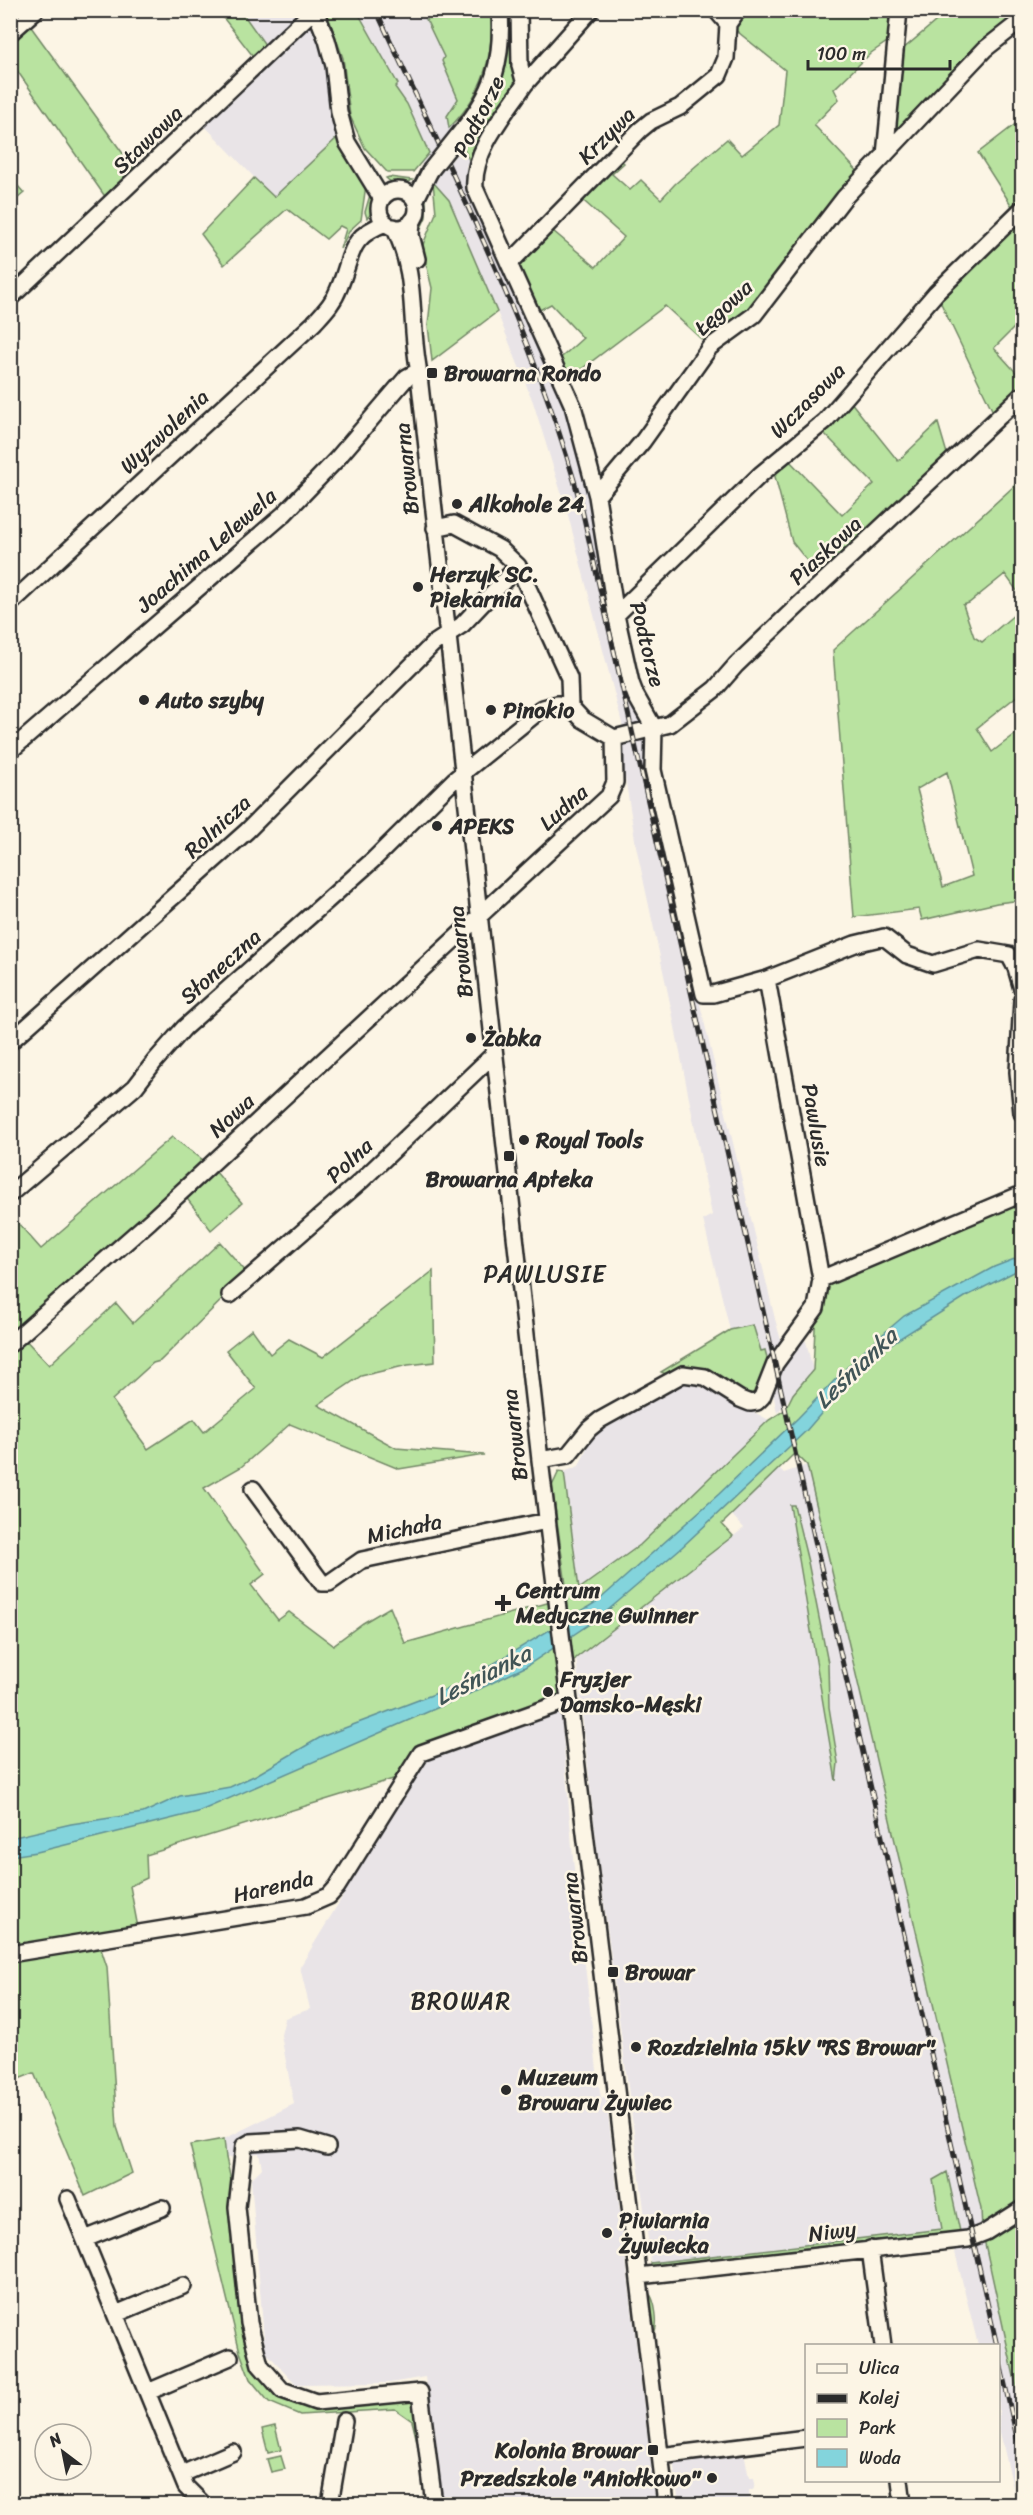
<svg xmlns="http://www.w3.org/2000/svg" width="1033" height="2515" font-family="Sriracha,sans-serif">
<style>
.built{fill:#e9e4e7}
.green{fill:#b9e3a0;stroke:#728766;stroke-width:1.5;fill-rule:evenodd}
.water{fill:#83d4dc;stroke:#609095;stroke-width:1.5}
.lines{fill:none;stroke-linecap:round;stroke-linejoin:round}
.minor-casing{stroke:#2b2b2b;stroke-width:20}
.minor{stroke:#fcf5e5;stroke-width:15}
.rail-casing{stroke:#2b2b2b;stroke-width:5}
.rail{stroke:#fcf5e5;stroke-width:3;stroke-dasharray:9;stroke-linecap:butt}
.minor-bridge-casing{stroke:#2b2b2b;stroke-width:20;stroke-linecap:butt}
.minor-bridge{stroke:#fcf5e5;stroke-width:15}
.poi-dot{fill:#2b2b2b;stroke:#fcf5e5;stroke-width:2}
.labels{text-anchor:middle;stroke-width:5;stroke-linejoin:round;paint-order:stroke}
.street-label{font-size:22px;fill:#2b2b2b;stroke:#fcf5e5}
.poi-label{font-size:22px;font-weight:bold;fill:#2b2b2b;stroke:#fcf5e5;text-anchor:start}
.neighbourhood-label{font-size:24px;letter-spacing:1.5px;fill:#2b2b2b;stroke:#fcf5e5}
.water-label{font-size:24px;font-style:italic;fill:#415557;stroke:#fcf5e5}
</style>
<rect width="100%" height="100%" fill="#fcf5e5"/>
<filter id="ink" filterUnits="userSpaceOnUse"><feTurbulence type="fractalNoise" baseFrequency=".0167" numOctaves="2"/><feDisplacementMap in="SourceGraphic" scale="12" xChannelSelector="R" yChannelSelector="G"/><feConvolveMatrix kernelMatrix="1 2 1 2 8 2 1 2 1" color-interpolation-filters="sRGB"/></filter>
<g filter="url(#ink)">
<path class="built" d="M241,11h58l4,5 -35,33z
M341,11h81l42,89 -15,17 5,9 -32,39z
M309,13l8,17 9,37 4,41 7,30 -63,60 -75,-78z
M463,147l6,13 -3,6 1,21 93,203 86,336 53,274 76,319 7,25 24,-3 7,30 -36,42 -12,-62h-4l-8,-26 -23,5 -27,-110 9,-5 -40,-203 -36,-166 -16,-101 4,-14 -56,-216 -35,-113 -36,-90 -48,-112 -16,-18z
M687,1382l30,11 52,27 -129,125 -62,44 -14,-117 15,-6 13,-30z
M807,1465l174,744 1,21 40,183v91h-5l-18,-76 -1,-82 -20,-1 -24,-97 6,-4 1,-8 -28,-56 9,49 -291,34 -54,-414 -21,-191 168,-130 -13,-14 48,-46 5,5z
M561,1710l12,149 25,220 3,19h5l50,406h-214l-17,-127 -35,6 -94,1 -31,-33 -14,-172 11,-11 -3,-15 -33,5 -2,-19 70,-35 -13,-69 4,-17 25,-9 -10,-42 129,-213z
M744,2452l5,26h5l1,5 -2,7h-4l1,14h-71l-6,-44z"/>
<path class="green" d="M490,10c6,45 -9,87 -41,118l-2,-12 11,-17 -16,-38 2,-4 -22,-46z
M218,11h23l27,38 -12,11z
M326,11h31l41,73 -3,3 12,17 22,49 -16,19h-26l-22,-24 -15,-32 -7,-58z
M509,11h5l3,58 -5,24 -43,67 -6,-13c35,-51 50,-72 46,-136z
M738,11h161l-2,24 -26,18 -37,36 5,10 -25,26 50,53 -110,137 -44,32 -45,-41 -102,77 -9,-19 29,-26 -32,-34 -19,10 -23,-50 38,-38 49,41 28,-30 -47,-42 39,-39 8,7 -12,11 18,16 11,-10 20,19 14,-15 52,-45 15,16 37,-30 6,-55 -57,-46z
M948,11h74v6l-121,121 -13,-16 7,-66z
M26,20l114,157 -29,28 -100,-143 -1,-29z
M1022,119v201l-28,28 28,31v16l-25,25 -61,-127 81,-79 -39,-61z
M337,138l29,47 -5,35 -11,10 -10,19 6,-20 -6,-3 -14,13 -39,-30 -63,56 -23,-31 53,-56 20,19z
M10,177l14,16 -13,11h-1z
M389,177l23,3c-10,6 -18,6 -26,-2z
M433,182l16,18 48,112 -65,49 -4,-36 4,-37 -10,-41 14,-34z
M372,188c4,13 6,21 -5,30l-2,-6z
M426,195v22l-9,20c-2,-13 5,-22 3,-36z
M846,396l52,65 40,-38 12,41 -126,118 -32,-40 -20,-77 12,-10 58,60 32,-31 -56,-57z
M1022,479v119l-17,-24 -36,29 -6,2 11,32 8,5 40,-34v84l-45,36 15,24 30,-23v171l-25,3 -75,17 -3,-11 -65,8 -21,-267zM947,772l25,104 -29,11 -26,-98z
M172,1137l38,28 32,38 -31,27 -29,-38 -161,143 28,30 67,-62 17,20 87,-81 28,32 -88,87 -7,2 -41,37 36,49 46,-30 10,13 52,-43 -30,-39 26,-21 18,25 19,-15 34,18 110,-86 2,91 -27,3 -47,11 -43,29 78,43 88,7 -85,14 -109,-45 -49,43 -37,21 61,86 -14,11 27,35 11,-8 44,33 30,-22 27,-16 15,36 142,-40 21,-4 -16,-113 7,-15 5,1 15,117 61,-44 129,-125 16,-10 8,-16 20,-24 3,-62 5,-29 201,-85v1219l-40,-183 -1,-21 -174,-744 -12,-12 -73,71 11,12 -157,122 -10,14 3,28 -148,53 -15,22 -260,80 1,23 -17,8 9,47 -41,7 9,27 10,160 15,46 -47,23 -51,-123 -23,9 -1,-868 31,35z
M753,1325l8,26 4,-1 4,15 -16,33 -40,-20 -45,-3 -7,-3 69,-42z
M790,1505h4l14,57 20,101 1,44 9,56 -2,18z
M224,2139l2,19 11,49 23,158 22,25 34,12 104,-10 7,53 -8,4 -7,-28 -17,-12 -95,6 -31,-13 -19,-23 -10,-27 -50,-207z
M947,2172l14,64 -309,33 -1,-6 291,-34 -9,-49z
M649,2293c6,7 10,31 5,40z
M275,2426l6,24 -13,3 -6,-24z
M281,2456l4,13 -14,3 -4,-13z"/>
<path class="water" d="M1022,1256v12l-57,29 -76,48 -45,42 -38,44 -124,116 -82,70 -75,50 -56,27 -271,118 -161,40 -26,4 -1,-18 61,-14 72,-11 37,-17 50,-9 26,-12 65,-38 137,-52 140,-84 121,-107 79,-76 65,-67 41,-35 90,-49z"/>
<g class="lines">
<g class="minor-casing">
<path id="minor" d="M315,10l12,30 7,26 5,46 8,30 35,57
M519,10l1,56 5,18c-20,30 -53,67 -50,104l98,218 24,90 19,119 15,68 5,13 18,32 -1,42 51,224h9l54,-15 88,-35 29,-7 23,18 26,9 46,-14 30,5 7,13 6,21
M728,24l10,-14
M10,33l26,-23
M525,84l66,-74
M461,132c33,-40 42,-70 39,-122
M885,155l14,-145
M379 209a19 19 0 1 1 38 0a19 19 0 1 1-38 0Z
M415,201l15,-30
M412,221l-1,14 6,24
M394,227c24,50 15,88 24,140l122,1093 126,1044
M509,264l131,-134 11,-9 29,-14 39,-32 7,-17 2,-34 -12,-14
M10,298l304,-288
M597,496l46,-55 67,-94 44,-32 90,-117 141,-149 37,-29
M435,528l19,-4 46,25 18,17 51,112 1,28 12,13 32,19 56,-14 45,-35 21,-24 52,-50 234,-220
M10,604l304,-281c10,-11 20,-21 25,-35 14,-32 8,-51 47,-65
M616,615l145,-141 64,-53 111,-128 86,-84
M10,751l274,-237 52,-54 71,-83 11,-6
M767,979l54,300
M1022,1000l-4,72 4,41
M10,1042l237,-211 186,-187 29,-19 56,-59
M10,1194l125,-107 20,-26 29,-33 189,-168 81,-80 89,-72 14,-4 13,2
M230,1295l131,-114 133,-127
M10,1344l140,-123 459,-425 6,-14 -1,-44
M540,1460l28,-5 21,-26 11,-9 83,-46 22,3 35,22 10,4 7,-1 5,-5 13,-33 41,-56 5,-29 201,-85
M253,1489l69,94h7l33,-23 185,-39
M10,1954l296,-48 23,-10 8,-9 84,-134 148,-53
M327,2147l-27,-8 -49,3 -7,4 -7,61 12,116 11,42 22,25 34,12 104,-10 14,112
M68,2199l118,288 17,17
M85,2239l77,-31
M870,2249l13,97
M639,2276l329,-37 18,-7 36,-23
M116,2314l67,-28
M148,2392l82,-35
M660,2456l146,-18
M182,2474l51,-22
M900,2480l3,24
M330,2504l14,-83"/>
</g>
<use href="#minor" class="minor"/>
<g class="rail-casing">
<path id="rail" d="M376,10c74,160 159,325 205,495l416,1841
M998,2354l24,106"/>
</g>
<use href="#rail" class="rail"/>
<g class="minor-bridge-casing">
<path id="minor-bridge" d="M430,171l31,-39"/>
</g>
<use href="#minor-bridge" class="minor-bridge"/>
</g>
</g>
<g class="poi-dot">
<rect x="426" y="367" width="12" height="12" rx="3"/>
<circle cx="457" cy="504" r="6"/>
<circle cx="418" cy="587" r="6"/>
<circle cx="144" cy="700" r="6"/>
<circle cx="491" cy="710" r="6"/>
<circle cx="437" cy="826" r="6"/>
<circle cx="471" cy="1038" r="6"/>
<circle cx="524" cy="1140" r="6"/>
<rect x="503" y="1150" width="12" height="12" rx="3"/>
<path d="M500 1594h6v6h6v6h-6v6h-6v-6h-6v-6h6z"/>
<circle cx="548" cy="1692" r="6"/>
<rect x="607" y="1966" width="12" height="12" rx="3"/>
<circle cx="636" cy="2047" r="6"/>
<circle cx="506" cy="2090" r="6"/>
<circle cx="607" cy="2233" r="6"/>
<rect x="647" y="2444" width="12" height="12" rx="3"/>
<circle cx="712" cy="2478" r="6"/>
</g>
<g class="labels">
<g class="street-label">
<text transform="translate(478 116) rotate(-63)" y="8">Podtorze</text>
<text transform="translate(606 135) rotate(-45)" y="8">Krzywa</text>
<text transform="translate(147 139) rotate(-44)" y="8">Stawowa</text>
<text transform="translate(723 307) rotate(-43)" y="8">Łęgowa</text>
<text transform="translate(807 400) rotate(-45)" y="8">Wczasowa</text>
<text transform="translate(164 431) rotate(-43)" y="8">Wyzwolenia</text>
<text transform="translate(406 469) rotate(-96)" y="8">Browarna</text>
<text transform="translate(206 550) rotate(-41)" y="8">Joachima Lelewela</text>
<text transform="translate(825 550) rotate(-43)" y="8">Piaskowa</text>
<text transform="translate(648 644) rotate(76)" y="8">Podtorze</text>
<text transform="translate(563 807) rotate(-42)" y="8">Ludna</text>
<text transform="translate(217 826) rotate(-43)" y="8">Rolnicza</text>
<text transform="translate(460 952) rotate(-96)" y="8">Browarna</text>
<text transform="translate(220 966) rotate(-42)" y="8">Słoneczna</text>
<text transform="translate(231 1115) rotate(-43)" y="8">Nowa</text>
<text transform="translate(817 1125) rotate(80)" y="8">Pawlusie</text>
<text transform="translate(349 1160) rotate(-43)" y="8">Polna</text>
<text transform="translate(514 1435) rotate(-97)" y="8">Browarna</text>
<text transform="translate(404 1528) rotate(-12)" y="8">Michała</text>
<text transform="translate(273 1886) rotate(-13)" y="8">Harenda</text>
<text transform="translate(574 1918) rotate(-97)" y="8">Browarna</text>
<text transform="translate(832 2231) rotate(-7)" y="8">Niwy</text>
</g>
<g class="poi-label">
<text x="444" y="381">Browarna Rondo</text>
<text x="469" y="512">Alkohole 24</text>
<text x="430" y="582">Herzyk SC.<tspan x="430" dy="25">Piekarnia</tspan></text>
<text x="156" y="708">Auto szyby</text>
<text x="503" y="718">Pinokio</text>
<text x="449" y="834">APEKS</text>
<text x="483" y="1046">Żabka</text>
<text x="536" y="1148">Royal Tools</text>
<text x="509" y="1187" text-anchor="middle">Browarna Apteka</text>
<text x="516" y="1598">Centrum<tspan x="516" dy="25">Medyczne Gwinner</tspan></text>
<text x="560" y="1687">Fryzjer<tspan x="560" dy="25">Damsko-Męski</tspan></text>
<text x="625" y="1980">Browar</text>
<text x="648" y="2055">Rozdzielnia 15kV "RS Browar"</text>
<text x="518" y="2085">Muzeum<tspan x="518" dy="25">Browaru Żywiec</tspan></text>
<text x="619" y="2228">Piwiarnia<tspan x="619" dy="25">Żywiecka</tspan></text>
<text x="641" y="2458" text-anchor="end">Kolonia Browar</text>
<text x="700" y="2486" text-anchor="end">Przedszkole "Aniołkowo"</text>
</g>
<g class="neighbourhood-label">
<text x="545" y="1282">PAWLUSIE</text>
<text x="461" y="2009">BROWAR</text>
</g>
<g class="water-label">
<text transform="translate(856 1368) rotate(-44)" y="8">Leśnianka</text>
<text transform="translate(483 1675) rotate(-27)" y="8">Leśnianka</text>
</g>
</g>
<rect width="1033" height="2515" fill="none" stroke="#fcf5e5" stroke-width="36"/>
<rect x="18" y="18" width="997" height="2479" fill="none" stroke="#2b2b2b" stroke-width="2" filter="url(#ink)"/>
<rect x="805" y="2344" width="195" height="138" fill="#fcf5e5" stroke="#a8a49b" stroke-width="1.5"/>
<rect x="817" y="2364" width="30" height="9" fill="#fcf5e5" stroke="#a8a49b" stroke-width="1.5"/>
<text x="859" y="2374" font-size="18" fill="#2b2b2b">Ulica</text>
<rect x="817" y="2394" width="30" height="9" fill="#2b2b2b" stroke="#a8a49b" stroke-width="1.5"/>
<text x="859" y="2404" font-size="18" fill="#2b2b2b">Kolej</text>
<rect x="817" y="2419" width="30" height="18" fill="#b9e3a0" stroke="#a8a49b" stroke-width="1.5"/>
<text x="859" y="2434" font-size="18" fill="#2b2b2b">Park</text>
<rect x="817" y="2449" width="30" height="18" fill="#83d4dc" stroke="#a8a49b" stroke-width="1.5"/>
<text x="859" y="2464" font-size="18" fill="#2b2b2b">Woda</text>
<g transform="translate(63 2452) rotate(328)"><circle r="28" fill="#fcf5e5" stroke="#a8a49b" stroke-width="1.5"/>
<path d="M0-4.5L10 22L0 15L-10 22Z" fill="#2b2b2b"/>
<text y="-9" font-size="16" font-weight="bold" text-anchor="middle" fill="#2b2b2b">N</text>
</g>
<path d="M808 60v9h142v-9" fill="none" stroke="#2b2b2b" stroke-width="3"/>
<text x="817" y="60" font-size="18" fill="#2b2b2b" stroke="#fcf5e5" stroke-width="4.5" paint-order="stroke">100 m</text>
</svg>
